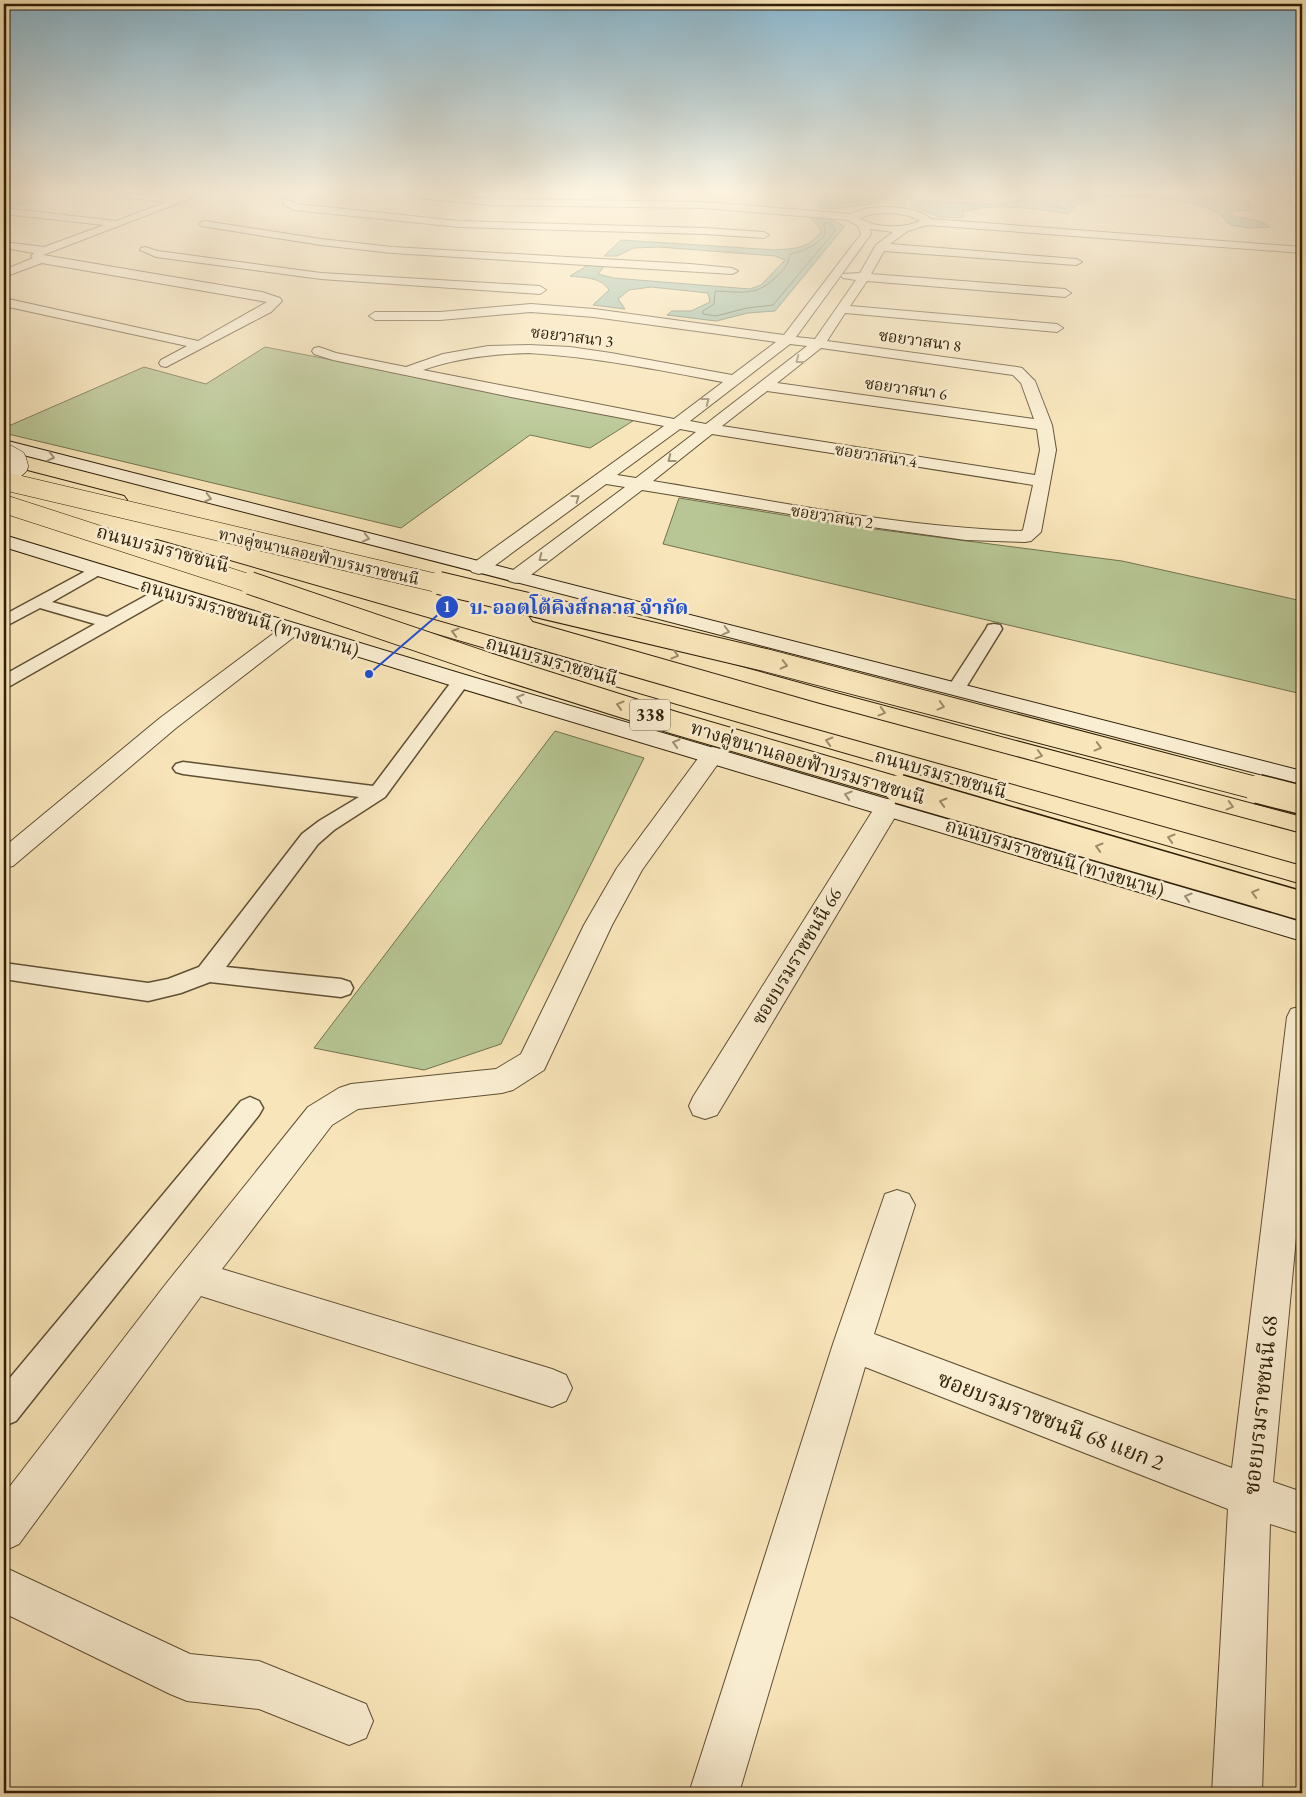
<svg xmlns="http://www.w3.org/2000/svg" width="1306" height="1797" font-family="'EB Garamond','Noto Serif Thai',serif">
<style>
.green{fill:#b7c694;stroke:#72724e}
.water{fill:#9ebfab;stroke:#717f6a}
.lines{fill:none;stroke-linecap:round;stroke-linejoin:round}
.shore{stroke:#666f5a;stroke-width:1}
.canal{fill:#9ebfab;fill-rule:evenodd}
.minor-tunnel{stroke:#d0bd96;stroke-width:11;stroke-dasharray:11 5.5;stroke-linecap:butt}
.service-casing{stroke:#605034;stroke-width:3}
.minor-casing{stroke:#605034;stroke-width:2}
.secondary-casing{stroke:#2e1f08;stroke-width:2}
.trunk-casing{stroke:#2e1f08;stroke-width:2}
.service{fill:#faeed2;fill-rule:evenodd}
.minor{fill:#faeed2;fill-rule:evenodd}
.secondary{fill:#faeed2;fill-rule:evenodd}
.trunk{fill:#f8e5b9;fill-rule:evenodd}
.secondary-bridge-casing{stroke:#2e1f08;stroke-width:19;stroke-linecap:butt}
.primary-bridge-far2-casing{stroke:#2e1f08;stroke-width:19;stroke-linecap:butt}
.primary-bridge-far1-casing{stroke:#2e1f08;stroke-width:24;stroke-linecap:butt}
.primary-bridge-casing{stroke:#2e1f08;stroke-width:31;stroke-linecap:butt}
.secondary-bridge{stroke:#faeed2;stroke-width:18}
.primary-bridge-far2{stroke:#f8e5b9;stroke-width:18}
.primary-bridge-far1{stroke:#f8e5b9;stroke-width:22}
.primary-bridge{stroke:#f8e5b9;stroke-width:28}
.oneway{stroke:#9e9177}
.oneway2{stroke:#9d8c69}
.labels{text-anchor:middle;stroke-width:5;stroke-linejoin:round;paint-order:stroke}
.far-street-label{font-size:16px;fill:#2e1f08;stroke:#faeed2}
.shield{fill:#faeed2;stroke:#6b5d45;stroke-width:1}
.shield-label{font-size:18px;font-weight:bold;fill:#2e1f08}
.street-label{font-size:19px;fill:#2e1f08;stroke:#faeed2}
.near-street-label{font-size:22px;fill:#2e1f08;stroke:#faeed2}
.leader{fill:none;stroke:#1d4ed8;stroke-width:2}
.callout-dot{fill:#1d4ed8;stroke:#faeed2;stroke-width:2}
.mark-label{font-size:15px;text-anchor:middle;font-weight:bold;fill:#fff}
.callout-label{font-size:20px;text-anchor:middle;font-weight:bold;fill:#1d4ed8;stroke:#faeed2;stroke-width:5;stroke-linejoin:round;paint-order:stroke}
</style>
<rect width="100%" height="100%" fill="#f8e5b9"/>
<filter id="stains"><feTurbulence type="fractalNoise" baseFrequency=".004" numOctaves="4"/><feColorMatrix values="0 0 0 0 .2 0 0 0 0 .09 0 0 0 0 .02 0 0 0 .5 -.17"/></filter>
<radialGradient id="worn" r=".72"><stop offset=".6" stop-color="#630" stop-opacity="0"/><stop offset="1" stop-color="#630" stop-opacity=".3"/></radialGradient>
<path class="green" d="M265,347l371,72 -46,29 -60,-13 -129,93 -397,-95v-5l140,-61 62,17z
M679,498l172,28 271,35 180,40v93l-639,-150z
M555,731l89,27 -143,286 -77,26 -110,-22z"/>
<path class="water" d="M820,194h73l-19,10 -42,5 -13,-1z
M1058,194h138l52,7 3,9 -18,1 -2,4c13,5 28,3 39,12l-20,1 -20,-3c-5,-6 -10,-11 -18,-15 -27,-12 -106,-21 -133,-7 -4,2 -7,8 -10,11 -29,-5 -77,-12 -106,-2v6l-23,-1 -32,-12 13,-4 76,3z
M809,216l20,1 6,5 10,4 -70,85 -27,2 -32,8 -49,-6 5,-4h19l19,-9 -2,-9 -57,-6 -22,3 -11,9 7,10 -32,-4 16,-15c-8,-13 -24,-12 -39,-14l22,-13 14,1 -8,10 15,4 137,11 11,-4 24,-25 -10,-4 -116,-9 -25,1 -17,8h-13l17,-16 155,10c21,-2 31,-1 45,-18l-2,-5z"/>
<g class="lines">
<path class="shore" d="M825,194v8l6,2 41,-5 10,-5
M1048,194l-4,8 1,3 21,4 9,-10 16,-5
M1166,194l21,3 18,6 3,-2 -2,-7
M828,223l7,5v3l-62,74 -26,3 -31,8 -13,-2v-3l11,-7 1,-13c28,1 43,6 64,-17 6,-6 10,-11 11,-20 14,-3 25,-8 35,-19l-1,-11z"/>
<path class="canal" d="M33,194h24l-2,3 -51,13v-8z"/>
<path class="minor-tunnel" d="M901,203l10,-5"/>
<g class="service-casing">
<path id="service" d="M4,194h10l-10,4z
M97,565l6,2 2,3 -2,3 -51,29 55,15 53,-29h12l2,3 -2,3 -162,92 -6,1v-12l91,-51 -55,-16 -36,19v-12z
M994,624l6,1 2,4 -37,60 -3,4 -6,1 -6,-1 -3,-4 39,-60 2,-4z
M461,676l6,1 3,4 -85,116 -51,33 -16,14 -92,123 115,12 9,3 3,6 -3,6 -9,3 -131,-15 -29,11 -33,8 -144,-22v-16l144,20 20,-4 31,-12 103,-133 17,-13 40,-24 -176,-23 -7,-2 -3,-4 3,-4 7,-2 190,24 82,-109z
M250,1097l9,4 4,7 -4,7 -243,306 -12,5v-41l237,-284z"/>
</g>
<g class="minor-casing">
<path id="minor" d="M115,194h31l31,4 11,-4h14l-159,61 219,37 18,6 2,3 -11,11 -105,55 -5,-1 -2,-3 2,-3 26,-14 -183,-40v-8l194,43 69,-39 -225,-39 -38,14v-7l29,-12 -2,-2 3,-3 -30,-5v-6l40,5 60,-22 -100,-11v-6l112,13 50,-19 -46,-5z
M403,194h35l52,5 214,3 148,12c14,-11 67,-9 78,5l372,28v6l-375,-28 -19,6 -18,13 186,15 6,3 -6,3 -192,-14 -13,23 194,15 6,4 -6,4 -198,-16 -17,25 207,18 6,4 -6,4 -212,-19 -18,28 190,26 5,1 13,13 17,44 4,25 -15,82 -10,9 -6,1 -59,-2 -109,-15 -215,-35 -119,91 -7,2 -7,-2 -3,-4 3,-4 116,-86 -19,-3 -120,88 -7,2 -7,-2 -3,-4 3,-4 192,-138 -153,-29 -178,-37 -19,-6 -2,-3 2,-3 5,-1 17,6 70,14 37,-13 45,-8 41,-1 41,2 41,6 121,22 44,-33 -182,-25 -63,-5 -91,8h-65l-6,-4 6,-4h65l91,-8 63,5 190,26 77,-101 -3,-8 -10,-6 -144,-12 -214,-3 -82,-8zM893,213l17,3 10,5c-17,8 -45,7 -61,-3l13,-4zM870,229l23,3 -17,13 -16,28 -17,1 -2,2 2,2 13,2 -41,59 -19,-2 75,-103zM790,344l17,2 -101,78 -16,-3zM821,348l192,27 8,8 13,36 -257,-36zM529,353c66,4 129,17 194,29l-49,37 -251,-49c35,-12 69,-16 106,-17zM767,391l270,38 3,21 -5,25 -313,-49zM680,429l16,3 -60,46 -19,-3zM712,434l321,51 -10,45 -2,1c-124,-4 -246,-30 -368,-50z
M1278,194h12l12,8v7z
M286,199l11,5 162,17 246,7 59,4 5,3 -5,3 -59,-4 -246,-7 -165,-17 -11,-6v-4z
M205,221l116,18 71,8 298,17 42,4 6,3 -6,3 -340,-21 -71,-8 -120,-19 -1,-2 1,-2z
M145,247l13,4 163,22 219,13 6,4 -6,4 -219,-15 -165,-22 -16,-7 1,-2z
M292,623l7,2 3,4 -3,4 -123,95 -163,138 -9,2v-21l156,-129 125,-93z
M713,747l8,2 4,5 -83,116 -30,55 -68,145 -31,20 -11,3 -144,16 -26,16 -110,144 330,100 14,6 6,13 -6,13 -14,6 -351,-111 -182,248 -15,7v-57l161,-209 143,-178 31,-19 12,-4 145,-15 25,-15 63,-129 33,-57 88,-119z
M888,799l9,3 4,5 -184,308 -12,4 -12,-4 -4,-9 4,-9 182,-290 4,-5z
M1302,1006v168l-29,308 29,10v42l-32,-10 -8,269h-50l16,-284 -363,-142 -126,426h-50l144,-449 52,-150 12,-4 12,4 6,11 -41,129 358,134 55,-451 4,-8z
M4,1567l186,87 69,7 107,43 7,17 -7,17 -17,7 -90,-36 -72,-8 -17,-7 -166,-81z"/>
</g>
<g class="secondary-casing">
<path id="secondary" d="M4,440l1298,331v14l-1298,-335z
M4,535l465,141 833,245v20l-849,-255 -449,-139z"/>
</g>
<g class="trunk-casing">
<path id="trunk" d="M4,465l120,31 3,4 -3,4 -6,1 -114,-30z
M157,540l628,181 517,145v18l-533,-153 -619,-181 -2,-4 2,-4z
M540,611l296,82 466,124v16l-482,-130 -287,-82 -3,-4 3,-4z"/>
</g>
<use href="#service" class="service"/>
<use href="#minor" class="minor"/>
<use href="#secondary" class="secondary"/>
<use href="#trunk" class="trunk"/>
<g class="secondary-bridge-casing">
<path id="secondary-bridge" d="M4,452l13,7 2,7 -15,13"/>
</g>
<g class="primary-bridge-far2-casing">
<path id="primary-bridge-far2" d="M4,481l441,104
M4,504l250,81"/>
</g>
<g class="primary-bridge-far1-casing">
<path id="primary-bridge-far1" d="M250,583l238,81 187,59 229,67
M439,583l326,77 498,130"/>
</g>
<g class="primary-bridge-casing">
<path id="primary-bridge" d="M899,789l403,117
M1258,789l44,11"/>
</g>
<use href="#secondary-bridge" class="secondary-bridge"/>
<use href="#primary-bridge-far2" class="primary-bridge-far2"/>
<use href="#primary-bridge-far1" class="primary-bridge-far1"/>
<use href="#primary-bridge" class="primary-bridge"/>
</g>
<defs><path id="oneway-chevron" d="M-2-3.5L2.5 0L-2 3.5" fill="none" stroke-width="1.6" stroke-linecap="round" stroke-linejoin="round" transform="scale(1.25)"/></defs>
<g class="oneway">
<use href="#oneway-chevron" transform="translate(799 360) rotate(143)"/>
<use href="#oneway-chevron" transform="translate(706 401) rotate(-37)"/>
<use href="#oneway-chevron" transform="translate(51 457) rotate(14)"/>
<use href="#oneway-chevron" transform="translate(671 459) rotate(142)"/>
<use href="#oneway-chevron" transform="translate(208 498) rotate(14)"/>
<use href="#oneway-chevron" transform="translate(576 498) rotate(-36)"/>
<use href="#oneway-chevron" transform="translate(366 538) rotate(14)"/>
<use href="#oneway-chevron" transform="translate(542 558) rotate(143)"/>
<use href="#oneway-chevron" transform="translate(726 631) rotate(14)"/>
<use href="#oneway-chevron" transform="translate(520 698) rotate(-164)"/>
<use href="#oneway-chevron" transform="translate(676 743) rotate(-164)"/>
<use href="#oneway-chevron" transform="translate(848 795) rotate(-163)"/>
<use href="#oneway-chevron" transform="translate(1188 897) rotate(-163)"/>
</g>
<g class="oneway2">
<use href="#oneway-chevron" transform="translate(455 632) rotate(-164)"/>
<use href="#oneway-chevron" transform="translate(675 655) rotate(16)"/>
<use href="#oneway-chevron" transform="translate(784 665) rotate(14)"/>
<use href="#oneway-chevron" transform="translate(620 705) rotate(-163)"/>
<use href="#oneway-chevron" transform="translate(941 706) rotate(15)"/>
<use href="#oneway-chevron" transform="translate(882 712) rotate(15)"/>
<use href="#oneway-chevron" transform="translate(829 741) rotate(-164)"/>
<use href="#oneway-chevron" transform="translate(1098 747) rotate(15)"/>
<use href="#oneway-chevron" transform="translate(1039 755) rotate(15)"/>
<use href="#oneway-chevron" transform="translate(943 802) rotate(-164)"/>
<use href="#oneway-chevron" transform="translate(1230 806) rotate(15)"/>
<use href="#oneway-chevron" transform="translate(1171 838) rotate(-164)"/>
<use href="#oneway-chevron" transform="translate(1099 847) rotate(-164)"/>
<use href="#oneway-chevron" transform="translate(1255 893) rotate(-164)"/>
</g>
<linearGradient id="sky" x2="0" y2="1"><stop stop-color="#8ab8d0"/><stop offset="0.43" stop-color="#fcf3e0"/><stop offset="1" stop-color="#fcf3e0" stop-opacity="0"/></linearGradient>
<rect width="1306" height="446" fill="url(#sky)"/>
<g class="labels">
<g class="far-street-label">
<text transform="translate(572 336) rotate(7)" y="6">ซอยวาสนา 3</text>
<text transform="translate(920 340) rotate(8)" y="6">ซอยวาสนา 8</text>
<text transform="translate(906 388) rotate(8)" y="6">ซอยวาสนา 6</text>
<text transform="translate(876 455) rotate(9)" y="6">ซอยวาสนา 4</text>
<text transform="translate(832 516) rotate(9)" y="6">ซอยวาสนา 2</text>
<text transform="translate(319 556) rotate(13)" y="6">ทางคู่ขนานลอยฟ้าบรมราชชนนี</text>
</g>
<rect class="shield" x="630" y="699.5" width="40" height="31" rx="4"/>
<g class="shield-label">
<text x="650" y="721">338</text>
</g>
<g class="street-label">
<text transform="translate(163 548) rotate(15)" y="7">ถนนบรมราชชนนี</text>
<text transform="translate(250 617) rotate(17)" y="7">ถนนบรมราชชนนี (ทางขนาน)</text>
<text transform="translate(552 660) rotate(16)" y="7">ถนนบรมราชชนนี</text>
<text transform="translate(808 762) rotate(17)" y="7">ทางคู่ขนานลอยฟ้าบรมราชชนนี</text>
<text transform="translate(941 773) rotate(16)" y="7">ถนนบรมราชชนนี</text>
<text transform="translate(1055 857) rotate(17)" y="7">ถนนบรมราชชนนี (ทางขนาน)</text>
<text transform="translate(796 956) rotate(-59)" y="7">ซอยบรมราชชนนี 66</text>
</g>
<g class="near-street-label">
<text transform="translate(1260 1405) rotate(-84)" y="8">ซอยบรมราชชนนี 68</text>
<text transform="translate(1051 1420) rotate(21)" y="8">ซอยบรมราชชนนี 68 แยก 2</text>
</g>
</g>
<path class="leader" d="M369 674L447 607"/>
<g class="callout-dot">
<circle cx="369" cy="674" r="5"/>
<circle cx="447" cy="607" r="12"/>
</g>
<g class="mark-label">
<text x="447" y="612">1</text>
</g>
<g class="callout-label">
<text x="579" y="614">บ. ออตโต้คิงส์กลาส จำกัด</text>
</g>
<rect width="1306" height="1797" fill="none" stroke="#f8e5b9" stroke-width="20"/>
<rect x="5" y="5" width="1296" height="1787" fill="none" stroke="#2e1f08" stroke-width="2.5"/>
<rect x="10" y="10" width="1286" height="1777" fill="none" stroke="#2e1f08"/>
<rect width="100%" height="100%" filter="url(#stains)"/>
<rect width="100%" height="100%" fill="url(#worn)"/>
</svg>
